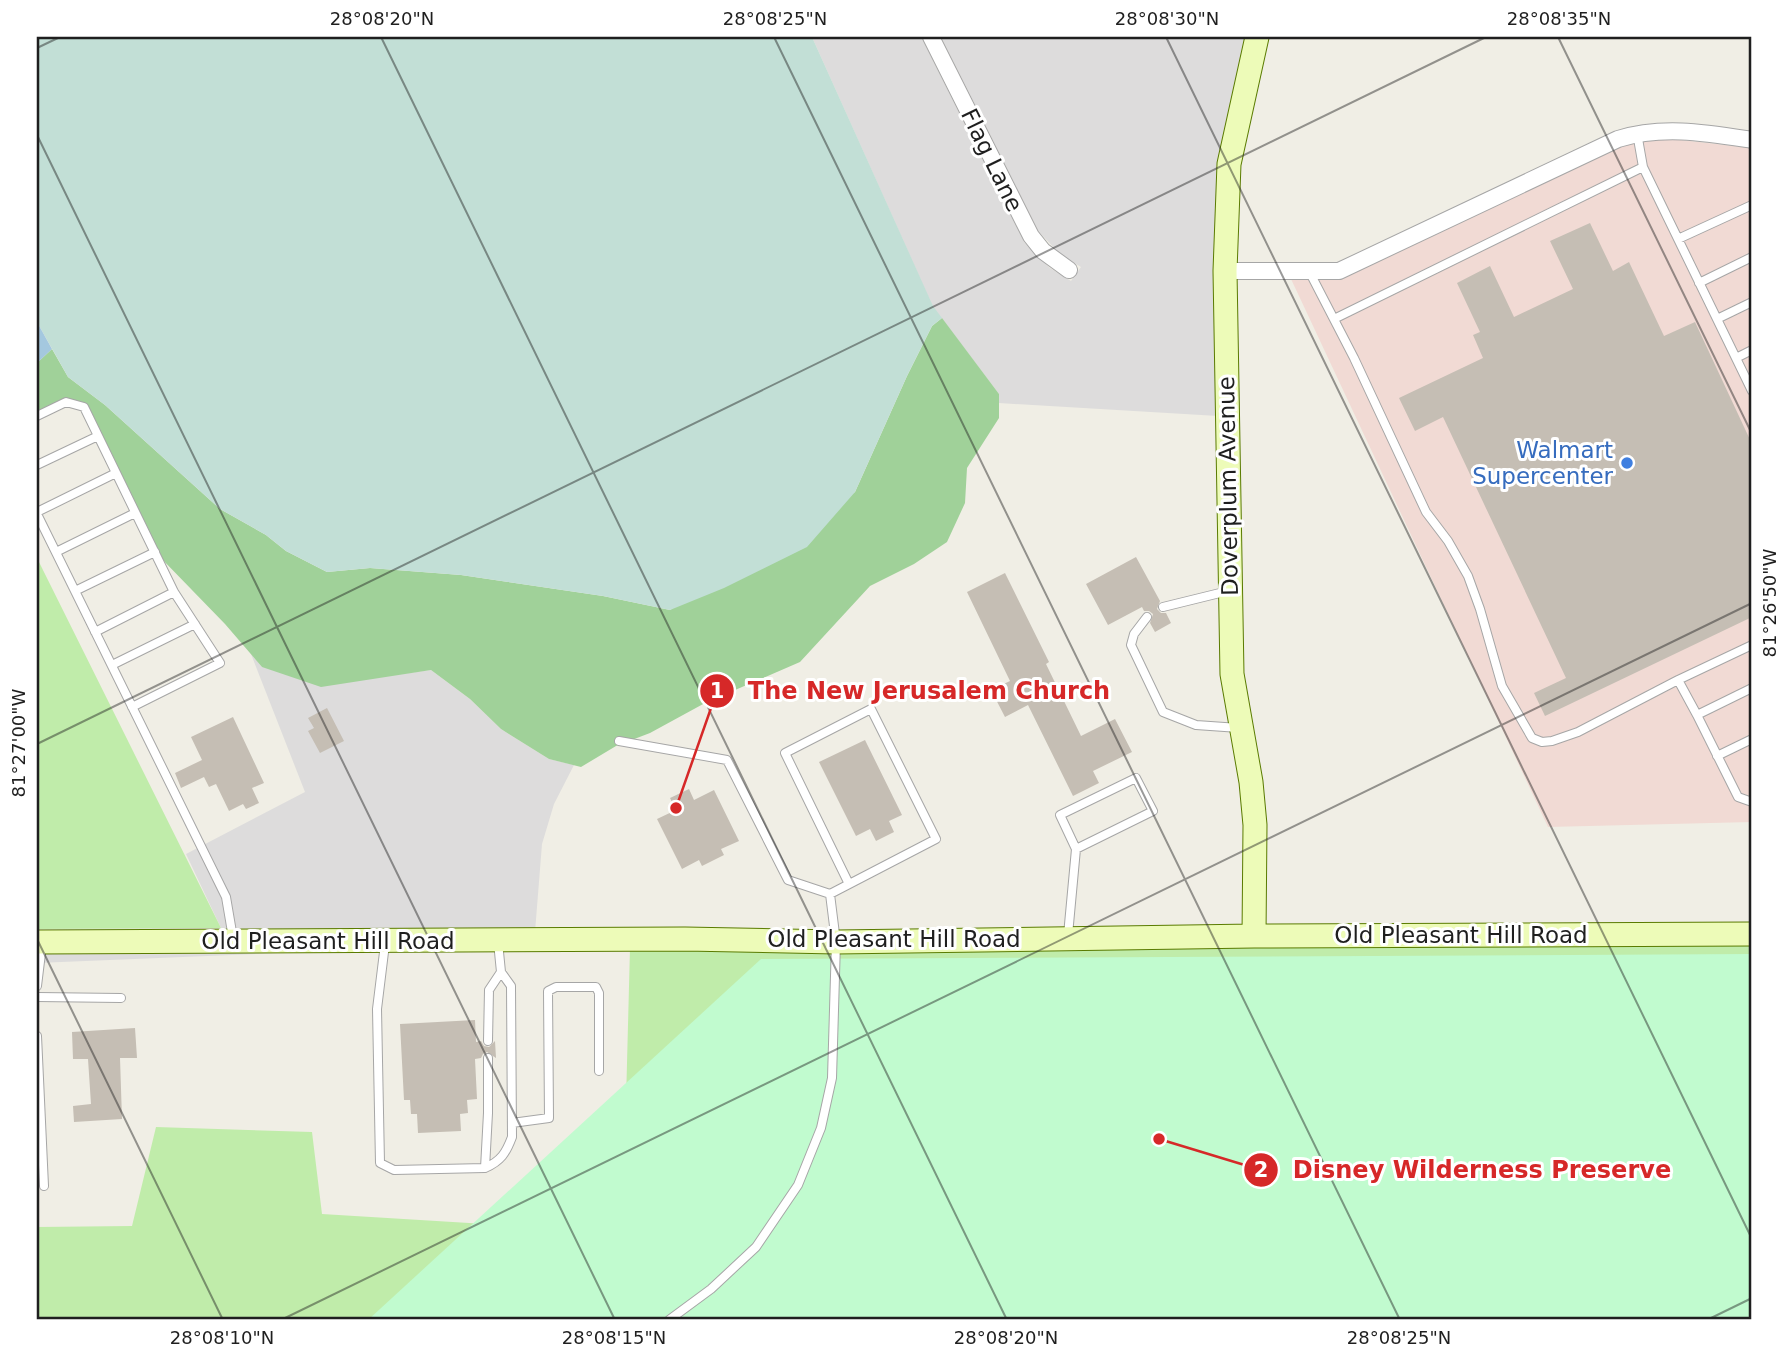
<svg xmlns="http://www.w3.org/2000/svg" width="1789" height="1357" font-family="'DejaVu Sans',sans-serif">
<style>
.residential{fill:#dddcdc}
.commercial{fill:#f1dad4}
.grass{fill:#c0ecaa}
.forest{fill:#a0d199}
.wetland{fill:#c2dfd6}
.park{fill:#c1fbcf}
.water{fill:#a4c8df}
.building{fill:#c5beb4}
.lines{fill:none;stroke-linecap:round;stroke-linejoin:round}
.lane-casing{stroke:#a6a6a6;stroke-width:10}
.street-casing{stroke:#a6a6a6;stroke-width:18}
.secondary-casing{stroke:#5a7b01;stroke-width:25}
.lane{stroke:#fff;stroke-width:8}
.street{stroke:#fff;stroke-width:16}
.secondary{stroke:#edfbb8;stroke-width:23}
.ticks{fill:none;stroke:#1f1f1f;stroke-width:2;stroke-opacity:0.45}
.shop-dot{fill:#3f7fe0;stroke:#fff;stroke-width:2.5}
.labels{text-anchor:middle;stroke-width:6;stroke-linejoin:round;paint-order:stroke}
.street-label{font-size:23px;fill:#1f1f1f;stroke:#fff}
.shop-label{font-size:23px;fill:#366cbe;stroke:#fff;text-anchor:end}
.leader{fill:none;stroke:#d62828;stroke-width:2.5}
.callout-dot{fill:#d62828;stroke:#fff;stroke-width:2.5}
.mark-label{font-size:21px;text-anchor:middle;font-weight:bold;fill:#fff}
.callout-label{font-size:24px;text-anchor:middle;font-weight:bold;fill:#d62828;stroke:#fff;stroke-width:6;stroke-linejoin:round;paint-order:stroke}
.neatline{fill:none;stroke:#1f1f1f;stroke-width:2.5}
.ticks-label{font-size:18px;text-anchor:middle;fill:#1f1f1f}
</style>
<rect width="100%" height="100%" fill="#f0eee5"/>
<path class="residential" d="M812,37h109l103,205 26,26 21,13 10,-14 -20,-12 -22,-23 -98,-195h307l-30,379 -219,-13v-9l-66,-87z
M251,654l11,13 123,9 46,-6 39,29 31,30 48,30 25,6 -20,39 -12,40 -7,88 -498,2v-5l184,-1 -35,-74 119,-62z
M397,948l-360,15v-13z"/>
<path class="commercial" d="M1672,139l80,9v674l-204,5 -257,-548 51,-1 279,-131 18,-6z"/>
<path class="grass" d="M37,558l184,370 -184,1z
M1752,942v378h-1715v-93l95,-1 24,-99 156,5 10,82 195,12 108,-86 5,-192z"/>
<path class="forest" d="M942,318l57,76v24l-32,50 -2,35 -18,39 -33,22 -44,22 -70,76 -95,41 -55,30 -34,13 -35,21 -32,-8 -48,-30 -31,-30 -39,-29 -110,17 -59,-20 -37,-43 -67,-69 -72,-145 -23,-5 -26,5v-47l15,-14 16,28 37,28 115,104 46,26 20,16 41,21 43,-4 91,7 142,21 67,14 185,-118 52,-116 25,-50z"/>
<path class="wetland" d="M37,37h775l121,269 9,12 -10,8 -25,50 -52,116 -48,55 -83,41 -54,22 -67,-14 -142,-21 -91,-7 -43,4 -41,-21 -20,-16 -46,-26 -115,-104 -37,-28 -31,-55z"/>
<path class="park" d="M1752,954v366h-1384l393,-361z"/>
<path class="water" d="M37,322l15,27 -15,14z"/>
<path class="building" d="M1590,223l23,48 16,-9 35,74 31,-14 57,122v173l-207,99 -11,-23 32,-15 -123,-261 -28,14 -16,-33 84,-40 -10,-23 7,-3 -23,-49 33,-17 24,51 59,-28 -23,-48z
M1136,557l24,44 -3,8 4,4h5l5,10 -16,9 -5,-9 3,-9 -4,-3h-5l-2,-4 -34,18 -22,-41z
M1005,573l44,89 -3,2 35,72 34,-17 17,33 -39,19 6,12 -26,13 -45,-91 -23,12 -14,-27 19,-9 -43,-89z
M327,708l17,33 -24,12 -12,-22 6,-3 -6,-10z
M233,717l31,66 -12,5 7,15 -13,6 -3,-5 -14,7 -13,-27 -7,3 -5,-10 -23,11 -6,-15 27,-13 -11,-23z
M865,740l37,75 -13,6 5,11 -18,9 -6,-12 -14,7 -37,-74z
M689,789l5,11 20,-10 25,51 -18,8 3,6 -22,11 -3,-6 -17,9 -25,-50 19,-9 -6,-12z
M475,1020l1,22 5,-1 3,5 5,1 6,-6 1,17 -9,-6 -4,2 -2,4 -6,1 2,40 -10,1 1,13 -8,1 1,17 -43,2 -1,-19h-6l-1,-14h-6l-4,-76z
M135,1028l2,30h-17l2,61 -48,3 -1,-16 18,-2 -3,-45h-15l-1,-27z"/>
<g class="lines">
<g class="lane-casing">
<path id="lane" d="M1637,133l6,34 109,224
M1678,239l74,-34
M1309,271l45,87 72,154 22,29 20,35 12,33 22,77 30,52 10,4 10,-1 26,-9 100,-52
M1699,283l53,-26
M1334,319l309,-152
M1717,319l35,-17
M1736,358l16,-8
M37,416l29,-14 18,5 90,185 46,71 -88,44
M37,465l61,-29
M37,512l79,-39
M37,514l189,383 7,41
M56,552l79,-39
M75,591l80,-39
M1163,607l65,-16
M1147,617l-13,17 -3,11 32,67 33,13 43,3
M95,632l79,-40
M112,665l83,-41
M1752,688l-55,27 41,82 14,5
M1697,715l-19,-35 74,-35
M619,741l108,19 61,120 42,14
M1717,756l35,-17
M1068,935l8,-86 -16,-34 76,-37 17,33 -77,38
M385,944l-8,65 3,154 14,7 91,-2c16,-7 21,-15 27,-31l-1,-151 -10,-14 -3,-30
M37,986l5,-41
M37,997l84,1
M37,1036l7,150
M488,1041l1,-51 12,-18
M512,1123l37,-5 -1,-127 8,-4h40l3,6v78
M485,1168l3,-55v-55
M669,1320l42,-31 45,-42 42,-62 23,-57 11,-50 4,-136 -6,-48 106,-55 -65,-130 -86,44 64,131"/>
</g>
<g class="street-casing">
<path id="street" d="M931,37l100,199 12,15 26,19
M1225,271h114l279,-132c45,-14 89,-6 134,1"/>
</g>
<g class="secondary-casing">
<path id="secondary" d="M1254,936l1,-111 -4,-43 -19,-108 -7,-403 4,-107 28,-127
M37,942l648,-3 151,3 418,-6 498,-2"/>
</g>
<use href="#lane" class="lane"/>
<use href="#street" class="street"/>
<use href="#secondary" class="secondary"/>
</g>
<path class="ticks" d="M381,37l626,1283M774,37l626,1283M1166,37l586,1202M1558,37l194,397M37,48l23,-11M37,135l578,1185M37,744l1449,-707M37,939l186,381M281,1320l1471,-717M1707,1320l45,-22"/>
<circle class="shop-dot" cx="1627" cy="463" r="7"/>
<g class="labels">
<g class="street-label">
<text transform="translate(992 160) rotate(64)" y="8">Flag Lane</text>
<text transform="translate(1228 486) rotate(-91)" y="8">Doverplum Avenue</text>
<text x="1461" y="943">Old Pleasant Hill Road</text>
<text x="894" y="947">Old Pleasant Hill Road</text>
<text x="328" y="949">Old Pleasant Hill Road</text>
</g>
<g class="shop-label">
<text x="1613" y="458">Walmart<tspan x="1613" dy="26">Supercenter</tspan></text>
</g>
</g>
<path class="leader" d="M676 808L717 691M1159 1139L1261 1170"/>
<g class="callout-dot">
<circle cx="676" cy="808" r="7"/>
<circle cx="1159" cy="1139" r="7"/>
<circle cx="717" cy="691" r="18"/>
<circle cx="1261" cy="1170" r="18"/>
</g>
<g class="mark-label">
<text x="717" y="698">1</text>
<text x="1261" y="1177">2</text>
</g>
<g class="callout-label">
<text x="929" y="699">The New Jerusalem Church</text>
<text x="1482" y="1178">Disney Wilderness Preserve</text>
</g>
<rect width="1789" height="1357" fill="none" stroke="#ffffff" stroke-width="77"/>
<rect x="38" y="38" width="1712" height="1280" class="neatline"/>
<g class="ticks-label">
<text x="382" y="25">28°08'20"N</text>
<text x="775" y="25">28°08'25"N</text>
<text x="1167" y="25">28°08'30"N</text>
<text x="1559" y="25">28°08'35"N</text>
<text transform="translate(1770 603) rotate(-90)" y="6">81°26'50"W</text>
<text transform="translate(19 743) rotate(-90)" y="6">81°27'00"W</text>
<text x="222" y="1344">28°08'10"N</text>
<text x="614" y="1344">28°08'15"N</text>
<text x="1006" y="1344">28°08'20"N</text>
<text x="1399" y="1344">28°08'25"N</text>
</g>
</svg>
